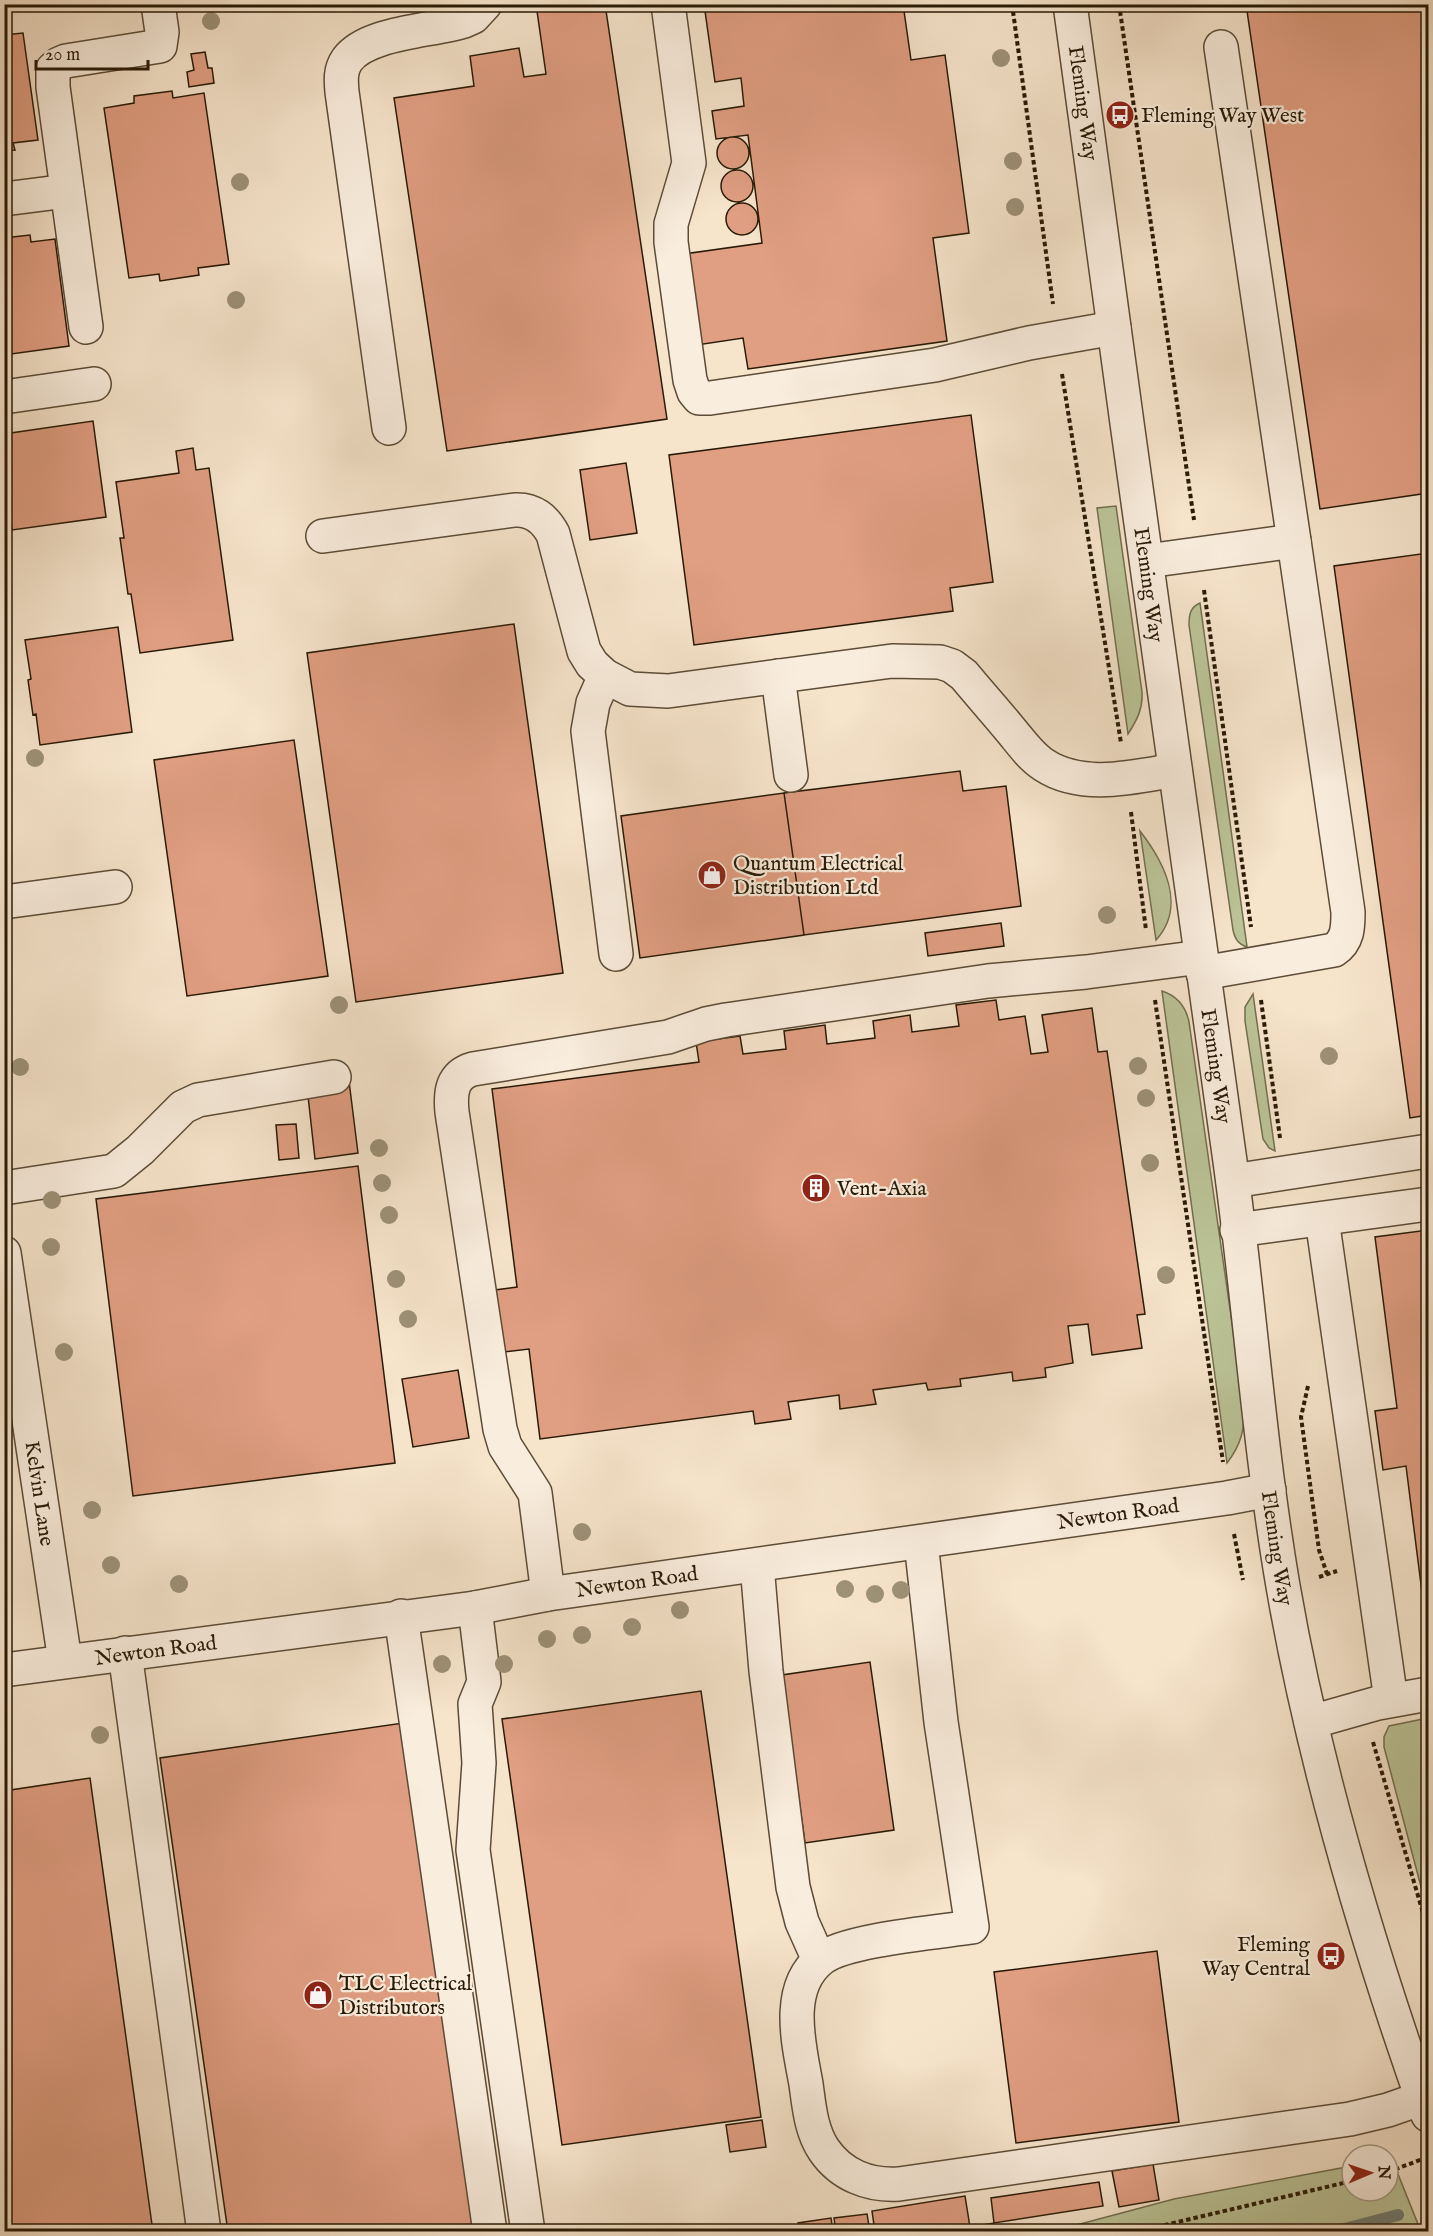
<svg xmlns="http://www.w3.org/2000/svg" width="1433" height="2236" font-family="'IM FELL English',serif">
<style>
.green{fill:#bbc498;stroke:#726f4f;stroke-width:1.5}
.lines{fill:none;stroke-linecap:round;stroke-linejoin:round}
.stream{stroke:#6f7c74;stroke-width:12}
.building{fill:#e09e82;stroke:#281a06;stroke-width:1.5}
.minor-casing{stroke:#5c4c37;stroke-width:36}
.path{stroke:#281a06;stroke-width:4;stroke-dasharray:4.5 3;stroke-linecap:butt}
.minor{stroke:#f9eddd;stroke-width:33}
.tree{fill:#9d9177}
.labels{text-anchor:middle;stroke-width:4.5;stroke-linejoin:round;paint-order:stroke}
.street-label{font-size:21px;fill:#281a06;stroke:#f9eddd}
.poi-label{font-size:21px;fill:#281a06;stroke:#f9eddd;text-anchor:start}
</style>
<rect width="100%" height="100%" fill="#f6e4cb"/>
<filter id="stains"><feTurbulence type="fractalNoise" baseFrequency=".00333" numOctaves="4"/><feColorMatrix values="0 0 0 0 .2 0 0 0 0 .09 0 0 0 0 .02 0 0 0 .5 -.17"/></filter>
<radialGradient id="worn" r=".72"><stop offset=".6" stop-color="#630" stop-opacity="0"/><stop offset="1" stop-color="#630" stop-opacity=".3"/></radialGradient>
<path class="green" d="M1116,506l26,186c1,17 -5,28 -14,42l-31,-226z
M1200,603l47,344c-9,-3 -12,-8 -14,-17l-44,-305c0,-10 1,-18 11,-22z
M1140,831c24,31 47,75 16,109z
M1162,991c15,5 24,16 27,31l55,385c1,22 -3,38 -17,56z
M1253,994l22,157 -6,-3 -6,-9 -18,-118v-14z
M1428,1718v195l-44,-166v-10l5,-11z
M1392,2159l26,65 6,7h-370l120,-32 178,-33v25h36v-31z"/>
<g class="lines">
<path class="stream" d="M1333,2232l65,-17"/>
</g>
<path class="building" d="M536,4h69l62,415 -220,32 -53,-353 80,-12 -4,-30 49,-8 5,29 22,-3z
M704,4h199l8,56 34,-5 24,178 -36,5 14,103 -199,28 -5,-31 -46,7 -13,-91 78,-11 -14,-108 -32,4 -4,-28 32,-5 -3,-28 -26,4z
M1246,4h182v489l-108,16z
M23,33l15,107 -25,3 2,7 -11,1v-116z
M205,52l3,16h4l2,15 -25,4 -2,-15 7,-2 -3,-16z
M172,91l1,7 31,-5 25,171 -31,4 1,7 -39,6 -1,-7 -30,4 -25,-170 30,-5v-7z
M717 153a16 16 0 1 1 32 0a16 16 0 1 1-32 0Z
M721 186a16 16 0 1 1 32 0a16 16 0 1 1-32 0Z
M726 219a16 16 0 1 1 32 0a16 16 0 1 1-32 0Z
M30,235l1,7 24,-3 14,107 -65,9v-117z
M971,415l22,167 -43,6 3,23 -259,34 -25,-190z
M93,421l13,96 -94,13 -4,-27 -4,1v-70z
M193,448l3,22 13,-2 24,172 -93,13 -9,-59h-3l-8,-56h4l-8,-56 63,-9 -3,-22z
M626,463l11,70 -47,7 -10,-70z
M1428,553v562l-18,3 -76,-552z
M514,624l49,349 -207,29 -49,-349z
M118,627l14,105 -92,13 -4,-31 -3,1 -5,-35 3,-1 -6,-39z
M294,740l34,236 -141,20 -33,-236z
M960,771l3,20 43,-5 15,120 -217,29 -20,-142z
M784,793l20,142 -164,23 -19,-142z
M1001,923l3,23 -76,10 -3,-23z
M996,1000l3,20 26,-4 6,38 17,-2 -6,-37 50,-7 6,44 9,-1 38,263 -8,1 5,33 -50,7 -4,-31 -20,2 5,37 -28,5 1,9 -33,4 -1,-9 -52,7 1,7 -33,4 -2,-7 -53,7 3,14 -36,5 -1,-14 -51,7 3,17 -36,5 -2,-13 -213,28 -11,-90 -26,3 -8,-62 22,-3 -25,-198 207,-27 -3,-20 44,-6 3,18 43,-5 -2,-18 41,-6 2,19 48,-6 -2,-17 37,-6 2,17 47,-6 -3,-21z
M349,1081l9,72 -43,6 -8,-72z
M296,1124l3,34 -20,2 -3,-35z
M358,1166l37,297 -262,33 -37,-297z
M1428,1230v410l-22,-174 -23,4 -8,-59 22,-3 -22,-171z
M458,1370l11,68 -56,9 -11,-68z
M870,1662l24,168 -89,13 -23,-168z
M701,1691l60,426 -199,28 -60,-426z
M403,1723l73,509h-248l-68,-474z
M90,1778l63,454h-149v-441z
M1157,1951l22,171 -163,21 -22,-171z
M762,2120l4,27 -36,5 -4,-27z
M1153,2164l6,36 -40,7 -7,-36z
M1099,2182l4,24 -109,17 -3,-25z
M965,2196l5,31 24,-4 2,9h-121l-3,-21z
M867,2214l3,18h-34l-2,-14z
M831,2218l2,14h-34l-1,-9z"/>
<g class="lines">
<g class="minor-casing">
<g id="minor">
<path d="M668,4l21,159 -18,61v18l19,138 4,12 5,6h11l225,-33 94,-22 85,-15"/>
<path id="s1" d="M1070,4c52,381 103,763 158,1143 21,146 30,293 55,439 31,180 84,357 145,529"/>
<path d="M1221,47l73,494"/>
<path d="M4,199l63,-8"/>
<path d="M86,327l-33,-240v-18l6,-5 7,-3 94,-15 2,-14 -4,-28"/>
<path d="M4,397l90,-13"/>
<path d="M389,428l-47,-336c-1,-11 -2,-22 5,-32 20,-28 86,-29 117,-39l9,-4 12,-13"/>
<path d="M323,536l192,-26c18,-1 30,9 38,24l31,117 8,13 13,12 25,13 38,2 224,-30 48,1 12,4 12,9c15,18 30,35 45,53 11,13 21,28 35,37 38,25 90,12 131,5"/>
<path d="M1147,561l147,-20 54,371c0,15 0,29 -14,38l-131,23"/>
<path d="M605,676l-12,27 -5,28 28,223"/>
<path d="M778,676l13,99"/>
<path d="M4,902l111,-15"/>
<path d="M1233,1181l195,-30"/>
<path d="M4,1188l110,-17 26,-21 43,-43 15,-7 136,-23"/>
<path d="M1322,1219l69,481"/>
<path d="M1237,1230l191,-26"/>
<path id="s2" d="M4,1253l61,408"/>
<path d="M921,1542l20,180 31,205c-34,5 -127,13 -151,32 -37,29 -22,86 -15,125 3,22 5,47 18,66 17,25 45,36 75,34l451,-65 38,-9 40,-14"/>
<path d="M757,1565l9,106 27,216 9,35 17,38"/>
<path d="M548,1594l-13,-101 -30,-47 -5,-17 -48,-317c-2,-20 0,-37 21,-43l195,-32 38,-13 20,-4 262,-39 98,-9 115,-15"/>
<path d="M475,1608l9,74 -9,22 4,59 -6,87 55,382"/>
<path d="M401,1616l89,616"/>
<path d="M125,1653l79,579"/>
<path id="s3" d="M4,1670l471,-62 73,-14 679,-96 42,-8"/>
<path d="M1311,1722l67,-19 50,-9"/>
</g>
</g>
<path class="path" d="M1012,4l41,300
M1119,4l75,516
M1062,374l59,369
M1204,590l47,337
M1131,812l15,118
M1155,1000l68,462
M1261,1000l19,138
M1308,1386l-7,31 18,133 8,24
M1234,1534l9,46
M1319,1577l18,-6
M1373,1742l55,188
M1388,2172l40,-15
M1135,2232l217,-51"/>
<use href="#minor" class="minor"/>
</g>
<g class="tree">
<circle cx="211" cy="21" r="9"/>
<circle cx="1001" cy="58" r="9"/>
<circle cx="1013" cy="161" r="9"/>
<circle cx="240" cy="182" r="9"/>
<circle cx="1015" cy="207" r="9"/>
<circle cx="236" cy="300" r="9"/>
<circle cx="35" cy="758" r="9"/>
<circle cx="1107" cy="915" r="9"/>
<circle cx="339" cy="1005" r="9"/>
<circle cx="1329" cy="1056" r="9"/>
<circle cx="1138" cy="1066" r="9"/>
<circle cx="20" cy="1067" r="9"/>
<circle cx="1146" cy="1098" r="9"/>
<circle cx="379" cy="1148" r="9"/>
<circle cx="1150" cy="1163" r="9"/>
<circle cx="382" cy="1183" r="9"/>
<circle cx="52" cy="1200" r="9"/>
<circle cx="389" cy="1215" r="9"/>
<circle cx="51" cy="1247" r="9"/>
<circle cx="1166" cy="1275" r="9"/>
<circle cx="396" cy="1279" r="9"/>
<circle cx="408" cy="1319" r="9"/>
<circle cx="64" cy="1352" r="9"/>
<circle cx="92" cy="1510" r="9"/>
<circle cx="582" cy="1532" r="9"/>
<circle cx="111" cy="1565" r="9"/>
<circle cx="179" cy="1584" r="9"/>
<circle cx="845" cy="1589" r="9"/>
<circle cx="901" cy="1590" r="9"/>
<circle cx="875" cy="1594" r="9"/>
<circle cx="680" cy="1610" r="9"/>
<circle cx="632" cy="1627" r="9"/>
<circle cx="582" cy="1635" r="9"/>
<circle cx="547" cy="1639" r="9"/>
<circle cx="442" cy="1664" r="9"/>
<circle cx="504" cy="1664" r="9"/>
<circle cx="100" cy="1735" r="9"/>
</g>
<defs>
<g id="bus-disc" transform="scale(1.5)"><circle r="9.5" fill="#8f2418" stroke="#f9eddd"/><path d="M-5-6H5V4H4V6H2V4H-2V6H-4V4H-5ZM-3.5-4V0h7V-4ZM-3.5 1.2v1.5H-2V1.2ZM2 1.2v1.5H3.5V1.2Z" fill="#fff"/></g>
<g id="shop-disc" transform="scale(1.5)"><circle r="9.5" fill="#8f2418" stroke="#f9eddd"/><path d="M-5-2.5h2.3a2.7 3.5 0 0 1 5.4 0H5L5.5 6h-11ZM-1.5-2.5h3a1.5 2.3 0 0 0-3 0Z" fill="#fff"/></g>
<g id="building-disc" transform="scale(1.5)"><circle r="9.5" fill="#8f2418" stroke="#f9eddd"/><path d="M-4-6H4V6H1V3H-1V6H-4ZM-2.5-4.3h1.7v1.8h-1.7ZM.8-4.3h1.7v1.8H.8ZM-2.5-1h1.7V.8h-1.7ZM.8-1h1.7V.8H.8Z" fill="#fff"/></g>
</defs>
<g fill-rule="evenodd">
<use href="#bus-disc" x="1120" y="115"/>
<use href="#shop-disc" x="712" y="875"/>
<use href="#building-disc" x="816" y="1188"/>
<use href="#bus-disc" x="1331" y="1956"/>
<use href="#shop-disc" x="318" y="1995"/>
</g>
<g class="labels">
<g class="street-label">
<text dy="7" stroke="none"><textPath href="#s1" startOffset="100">Fleming Way</textPath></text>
<text dy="7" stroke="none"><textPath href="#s1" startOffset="586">Fleming Way</textPath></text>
<text dy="7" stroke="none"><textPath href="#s1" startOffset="1072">Fleming Way</textPath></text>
<text dy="7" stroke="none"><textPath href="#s2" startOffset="243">Kelvin Lane</textPath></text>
<text dy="7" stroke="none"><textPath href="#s3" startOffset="1125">Newton Road</textPath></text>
<text dy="7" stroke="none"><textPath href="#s1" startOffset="1558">Fleming Way</textPath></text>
<text dy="7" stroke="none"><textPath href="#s3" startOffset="639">Newton Road</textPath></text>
<text dy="7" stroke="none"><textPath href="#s3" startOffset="153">Newton Road</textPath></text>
</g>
<g class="poi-label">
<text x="1141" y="122">Fleming Way West</text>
<text x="733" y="870">Quantum Electrical<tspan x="733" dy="24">Distribution Ltd</tspan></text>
<text x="837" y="1195">Vent-Axia</text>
<text x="1310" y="1951" text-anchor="end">Fleming<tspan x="1310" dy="24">Way Central</tspan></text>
<text x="339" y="1990">TLC Electrical<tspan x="339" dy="24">Distributors</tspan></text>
</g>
</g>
<rect width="1433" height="2236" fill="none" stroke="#f6e4cb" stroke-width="24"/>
<rect x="6" y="6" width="1421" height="2224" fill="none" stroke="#281a06" stroke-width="3"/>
<rect x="12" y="12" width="1409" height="2212" fill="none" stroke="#281a06" stroke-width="1.5"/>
<g transform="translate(1370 2173) rotate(88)"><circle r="28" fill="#f9eddd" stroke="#a59987" stroke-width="1.5"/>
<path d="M0-4.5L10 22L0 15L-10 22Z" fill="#8f2418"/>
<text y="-9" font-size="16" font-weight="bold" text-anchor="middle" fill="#281a06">N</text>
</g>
<path d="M36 60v9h112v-9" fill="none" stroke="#281a06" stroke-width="3"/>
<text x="45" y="60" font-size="18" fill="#281a06" stroke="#f9eddd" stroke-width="4.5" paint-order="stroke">20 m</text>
<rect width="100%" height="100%" filter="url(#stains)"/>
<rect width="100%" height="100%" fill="url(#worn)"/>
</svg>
